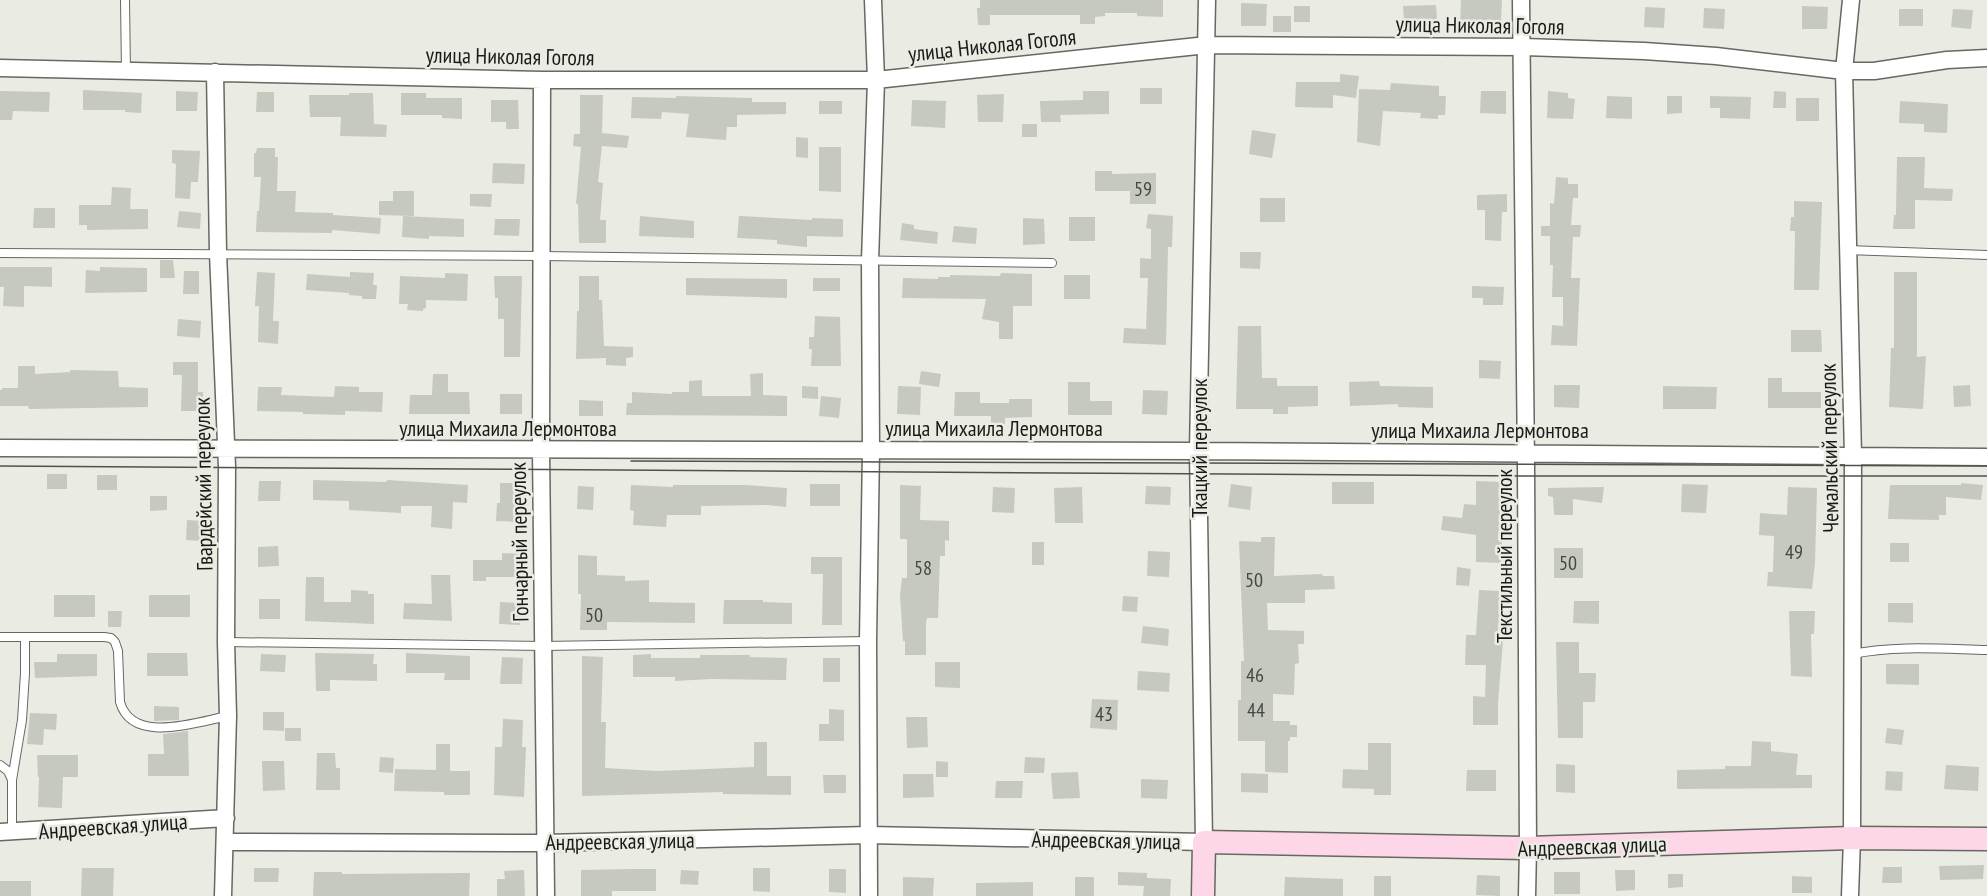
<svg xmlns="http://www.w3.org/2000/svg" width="1987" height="896" font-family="'PT Sans Narrow',sans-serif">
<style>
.building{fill:#c6c9c0}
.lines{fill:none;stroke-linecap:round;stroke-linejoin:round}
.lane-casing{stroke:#666861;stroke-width:10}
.street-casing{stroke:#666861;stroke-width:19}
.secondary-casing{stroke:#666861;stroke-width:25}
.lane{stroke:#fff;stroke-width:8}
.street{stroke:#fff;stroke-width:16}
.secondary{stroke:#fdd6e7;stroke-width:22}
.tram{stroke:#4f514c;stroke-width:1.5}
.labels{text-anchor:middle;stroke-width:5;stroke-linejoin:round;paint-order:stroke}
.number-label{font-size:20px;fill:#454642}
.street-label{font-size:22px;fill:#1a1b18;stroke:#eaece3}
</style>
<rect width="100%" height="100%" fill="#eaece3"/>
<path class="building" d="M980,0h183v17l-26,-1v-3h-32v3l-10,1v7h-15v-9h-90v10h-12l-1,-17h3z
M1461,0h41l-1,21 -27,-1v5h-14z
M1241,3l26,1 -1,22h-25z
M1436,5l1,15 -33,1 -1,-15z
M1294,6h16v16h-16z
M1802,6l26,1 -1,22h-25z
M1645,7l20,1 -1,20 -20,-1z
M1704,8l21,1 -1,20 -21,-1z
M1899,9h24v17h-24z
M1953,9l20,1 -2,19 -20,-2z
M1273,16h18v16h-18z
M1340,74l19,2 -3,22 -23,-3v13l-38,-1 1,-25h44z
M1391,83l48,3v10h7l-1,19h-7v4l-18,-1 1,-5 -38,-2 -3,35 -23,-4 2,-53 31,1z
M1140,88h22v16h-22z
M83,90l59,3 -1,20 -16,-1v-2h-42z
M0,91l50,1 -1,20 -36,-1 -1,9h-12z
M176,91l22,1 -1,19h-21z
M1083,91h26v23l-49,1 1,7h-20l-1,-21 43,-1z
M1481,91h25v23l-26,-1z
M1548,91l20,2v5l7,1 -2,20 -26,-1z
M1774,91l12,1v16h-13z
M257,92h17v20h-18z
M349,93h24l1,31 13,1 -1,12 -46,-1 1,-19h-31l-1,-22h40z
M401,93h25v5h36v21l-20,-1v-3h-41z
M1004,94l-1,28h-25l-1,-27z
M580,95h23l-1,38 27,3 -2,12 -25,-2 -4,36 5,1 -3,37h6v23h-27l-1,-39h-2l5,-57 -8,-1 1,-12h6z
M676,96l76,2v4h34v12l-49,1v12h-10l-1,13 -40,-3 3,-23 -27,-2 -1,7 -30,-1 1,-21 44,1z
M1607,96l25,1v22l-26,-1z
M1667,96h15v17l-15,1z
M1710,96l41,1 -1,22 -30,-1v-10h-10z
M1796,98h23v23h-23z
M491,100h27l1,29h-13v-7h-15z
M912,100l34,1 -1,27 -34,-2z
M819,101h23v13h-23z
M1900,101l48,3 -1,29 -23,-1v-8l-25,-1z
M1022,124h15v13h-15z
M1252,130l24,4 -4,24 -23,-4z
M796,137l12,1v20l-12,-1z
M819,147h22v45l-22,-1z
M257,148h18v9h3l-1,34h19l-1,21 38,1v2l48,3 -1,16 -48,-4v3l-76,-1 1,-21h2l2,-34h-7v-24h2z
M172,150l28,1 -2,31h-7l-1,17 -15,-1 1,-34 -4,-1z
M1897,157h28l-1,31 29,1 -1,12 -37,-1v29h-22l1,-14h2z
M493,163l32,1 -1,20 -32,-1z
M1095,171h17v3l44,-1v31h-26v-13h-35z
M1556,177l12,1v6h10v14h-5l-2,27h10l-1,12h-7l-2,41h9l-3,68 -26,-1 1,-20 11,1v-29h-11l1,-32h-3v-29h-9v-10h9v-23l4,1z
M112,187l19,1 -1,21h18v20l-61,1v-5h-8v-20h32z
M393,191h21v25l-35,-1v-14h14z
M470,194h22l-1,13 -21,-1z
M1507,194v18h-5l-1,29 -16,-1v-30h-8v-15z
M1260,198h25v24h-25z
M1794,201l28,1 -3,88h-25l1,-59h-5l1,-14h3z
M34,208h21v20h-22z
M179,211l22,2 -1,16 -23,-2z
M1148,214l25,2 -1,31h-4l-2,98 -43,-2 1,-15 22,1 2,-51h-8v-20l11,1v-30l-5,-1z
M403,216l61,3v18l-35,-1v3l-27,-2z
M640,216l54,5v17l-55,-2z
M739,216l73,4v-2l31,1v18l-36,-1v11l-30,-3v-4l-40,-2z
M1069,217h26v24h-26z
M1023,218l21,1 1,25 -22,1z
M495,219h25l-1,17 -25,-1z
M902,223l12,2v4l24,3 -1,12 -37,-4z
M954,226l23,2 -1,16 -24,-2z
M1240,252h21l-1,17 -20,-1z
M160,260h13l2,18h-15z
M0,267h52v20l-28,-1v21l-21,-1 1,-19h-4z
M100,267l47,1v24l-62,1 1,-23 14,1z
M184,271h15v23h-16z
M257,272l18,1 -2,48h6l-1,23 -20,-2 1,-36h-4z
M350,272l24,1 -1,12h4l-1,14h-14v-3l-13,-1v-2l-43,-3 1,-16 43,3z
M1894,272h23v85l9,-1 -3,53 -34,-2 2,-59h3z
M445,273l23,1 -1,27 -41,-1v8l-3,1v2l-16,-1 1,-6h-9l1,-28 45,2z
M1001,273l31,1v32h-19v33h-14v-17l-17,-3 4,-20 -84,-1 1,-20 35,1v-2h12v-2l50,1z
M1064,275h26v24h-26z
M494,276h28l-2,81h-16v-38h-6v-21h-3z
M579,276h20v24h3l2,46 29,1v10l-7,1v8l-20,-1v-7l-30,1 1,-48h2z
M686,278l101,1v19l-101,-3z
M813,278h27v13h-27z
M1472,286l32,1 -1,18h-20v-7h-11z
M815,316l25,1 1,49h-30l1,-17h-3v-12h5z
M178,319l23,2 -1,17 -23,-2z
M1238,326h23l1,52h15v8h41v20l-30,1v7h-15v-5h-37z
M1791,330h30l1,22h-31z
M1479,360l22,1 -1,18 -21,-1z
M173,362h25v30h5v19h-22l1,-36h-9z
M18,366h17v8l35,-2v-2l48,1 1,16 29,1v19l-119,2 -1,-3h-28v-16h2v-2h16z
M921,371l20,3 -2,13 -20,-3z
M763,373v22l24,1v20l-161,-1 1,-12h5v-11l40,2v-2h17v-11l13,-1v16h49l-1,-22z
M433,374h15v18h21l1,22h-61l1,-19h22z
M1768,378h14v14h39v16h-53z
M1379,381l1,5 53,1v21l-35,-1v-3l-48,2 -1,-24z
M1068,382h22v19h22v14h-44z
M1554,385h26l-1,23 -25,-1z
M1970,385l1,21 -17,1 -1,-21z
M335,386l24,1v5h24l-1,20 -37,-1v4l-42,-1v-2l-46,-1 1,-24h24l-1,8 53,2z
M802,386l16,1v12l-16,-1z
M898,386l23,1 -1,28 -23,-1z
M1663,386l54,1 -1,22h-53z
M1143,390l25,1 -1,24 -25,-1z
M955,392h25v11h29v-4h23v18l-27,1v6h-14v-8h-37z
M500,394h22v20h-22z
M821,396l20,2 -2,20 -20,-2z
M579,400l24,1v15h-24z
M47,474h20v15h-20z
M97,475h20v15h-20z
M313,480l73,2 1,-2 81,5 -1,18 -14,-1 -1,27 -21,-2 1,-21h-31v7l-52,-3v-9l-36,-1z
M259,481h22l-1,20h-22z
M1476,481l26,1 -4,58 4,1 -1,22 -25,-1v-27l-35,-5 2,-14 19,2 2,-14 12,1z
M1332,482h42v22h-42z
M500,483h20l-1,39 -23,-1 1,-18h3z
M1961,483l22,2 -2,15 -35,-3v18h-7v5l-51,-1 2,-34h71z
M810,484h30v22h-30z
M1231,484l21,3 -2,23 -22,-3z
M1682,484l26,1 -2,28 -25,-1z
M631,485l42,2v-2h73l41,3 -1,19 -19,-2 -66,1v9h-34l-1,12 -33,-2 1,-14 -4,-1z
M900,485l21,1 -1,34 29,1v20l-4,-1v16h-5l-2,62h-11l-1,4v33h-21v-14h-2l-3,-46 2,-17h5v-39h-7z
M578,486l16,1 -1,23 -16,-1z
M1146,486l25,1 -1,18 -25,-1z
M993,487l22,1 -1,25 -22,-1z
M1082,487l1,36h-28l-1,-35z
M1604,487l-2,16 -29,-4v16h-19l-1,-18 -5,-1v-8z
M1788,487l29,1 -2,75 -3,26 -45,-3 1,-14h5l1,-36 -15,-1 1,-22 27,2z
M150,496h17v14l-17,1z
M187,520l16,1 -1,20 -16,-1z
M1261,537h14l-1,39 48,-2 1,2h11l1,13 -30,1v13h-38l1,27 36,1v13h-6l1,19 -4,1 -1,31 -21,-1v27h17v4h7v12h-7v4h-2v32l-23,-1v-31h-27v-41h3v-39h3l-5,-120 22,1z
M1032,542h12v23h-12z
M1890,543h19v19h-19z
M278,546l1,20 -21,1v-20z
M1554,548h29v30h-29z
M1148,551l22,1 -1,25 -22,-1z
M502,553l21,1v23h-37v4h-13v-21h29z
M578,555l19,1v19l28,1v5l24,-1v22l46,1v20l-88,-1v8h-27l1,-36h-3z
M811,557h31v68h-20l1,-51h-12z
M1457,567l14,2 -2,17 -13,-1z
M431,575h19l2,46 -49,-2 1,-16 28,1z
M306,577h18v25h27v-12l17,1v3h6v30l-69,-3z
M1479,590l22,1 -4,50h6l-5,62v22h-25v-29l12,1 1,-32h-21l1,-30h10z
M54,595h41v22h-41z
M149,595h41v22h-41z
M1123,596l15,1 -1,15 -15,-1z
M259,599h21v20h-21z
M724,600h39v2l29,1v21h-69z
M1574,601h25v23l-26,-1z
M500,602l21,1 -1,22 -21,-1z
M1888,603h25v20l-25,-1z
M108,611h14l-1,16h-13z
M1789,611h26l-1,23h-3l1,43 -21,-1z
M1143,626l26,3 -1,17 -27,-3z
M1556,642h23v31h17l-1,29h-12v36h-25z
M147,653h40l1,23h-41z
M315,653l59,1 -1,10h4v17l-47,-1v11h-14z
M406,653l64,3v24h-26l1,-7h-39z
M57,654h40v22l-62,2 -1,-16h23z
M261,654l25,1 -1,17 -25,-1z
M651,654v4h49v-3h50v2l37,1 -1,22 -75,-1 -36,2v-4h-42v-22z
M582,656l21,1 -2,65h5l-1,46 52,3 97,-4v-25h13v34h24v19l-68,-1v-2l-141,4z
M502,657l21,1 -1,26h-22z
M823,658h17v24h-17z
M935,662h25v26l-25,-1z
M1886,664h33v21l-33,-1z
M1138,671l32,2 -1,19 -32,-2z
M1092,699l26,1 -1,30 -27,-2z
M154,706l25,1v13l-25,1z
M829,709l15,1v31h-25v-17h10z
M263,712h21v19l-21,-1z
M30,713l27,1 -1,16 -12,-1 -1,16 -16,-1z
M906,717h21l1,30 -21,1z
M503,719l20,1 -1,27h4l-2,50 -30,-2 1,-48h7z
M285,728h16v13h-16z
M1887,728l17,2 -2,15 -17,-2z
M188,731l1,45h-41v-22h16l-1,-20z
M1752,741l19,1v9l27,3 -2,21h16v13l-135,1v-19l48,-1v-3h26z
M1368,743h23v52h-17v-6l-32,-1 1,-19 25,1z
M436,744h14v27h20v24h-26v-3l-50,-1 1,-22 41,1z
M317,753h18l1,15h4v22h-24z
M37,755h41v22h-15l-1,31 -24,-1 1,-30h-1z
M380,757l14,1 -1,15 -14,-1z
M1025,757l20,1 -1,15h-20z
M262,761h22l1,29 -22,1z
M936,761l12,1v15h-12z
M1556,764l19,1v28l-19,-1z
M1946,765l33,2 -1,24 -34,-2z
M1467,770h29v21h-30z
M1886,771l17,1 -1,19 -17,-1z
M1078,772l2,26 -27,1 -2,-26z
M1241,773l27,1v19l-27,-1z
M903,774h30l1,23 -31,1z
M823,775h23v18h-22z
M1141,779l27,1 -1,19 -26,-1z
M996,781h27l-1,17h-27z
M1984,865l-1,14 -43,1 -1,-14z
M1883,867h19v16h-20z
M82,868h32l-1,28h-32z
M254,868h25l-1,14h-24z
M753,868h17v24l-17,-1z
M632,869h24v22h-44v5h-31v-26z
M829,869h17v24l-17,-1z
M524,870l1,26h-28v-17h8l-1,-8z
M681,870l18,1 -1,14 -18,-1z
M1615,870h20v20l-19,1z
M314,872h28v2l128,-1 -1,23h-156z
M1118,872l29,1v5l24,1 -1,17h-27l1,-10 -26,-1z
M1554,872h26v22h-26z
M1668,874h15v13l-15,1z
M1477,875l23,1v20l-24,-1z
M1374,876h17v20h-17z
M1792,876l20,1v16h-20z
M903,877l31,1 -1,18h-30z
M1075,877h19v19h-19z
M1285,877l58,2v17h-59z
M0,881h31v15h-31z
M1033,882v14h-57v-13z"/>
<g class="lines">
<g class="lane-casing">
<path id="lane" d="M125,0l1,72
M1847,250l140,5
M0,253l541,3 511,7
M0,637h104l7,1 4,4 3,9 2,51c12,43 77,20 108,14
M226,642l317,4 325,-5
M1852,654c44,-9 91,-5 135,-4
M0,765l8,6 4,9v52
M12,780l10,-60 3,-47v-36"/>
</g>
<g class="street-casing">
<path id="street" d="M1521,0l5,465 2,383 -1,48
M0,68l542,12h334l331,-35 314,2 123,4 72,5 128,15h30l73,-11 40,-2
M215,72l3,181 9,214 -1,175 2,74 -5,180
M542,80l-1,370 5,446
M0,448l1198,3 789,6
M0,832l226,-14
M225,842l321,1 322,-8 336,7 -6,-391 9,-451
M869,896l-1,-255 3,-191 -1,-189 6,-181 -3,-80
M1850,896l2,-58 1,-382 -9,-385 7,-71"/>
</g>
<g class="secondary-casing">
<path id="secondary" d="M1203,896l1,-54 324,6 324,-10 135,1"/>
</g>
<use href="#lane" class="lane"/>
<use href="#street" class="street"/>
<use href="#secondary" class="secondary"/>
<path class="tram" d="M631,461l1356,5
M0,466l1526,10h461"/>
</g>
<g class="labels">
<g class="number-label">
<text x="1143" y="196">59</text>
<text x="1794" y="559">49</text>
<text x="1568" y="570">50</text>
<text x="923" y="575">58</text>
<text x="1254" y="587">50</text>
<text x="594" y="622">50</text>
<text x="1255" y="682">46</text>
<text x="1256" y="717">44</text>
<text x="1104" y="721">43</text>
</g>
<g class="street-label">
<text transform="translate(1480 25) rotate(1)" y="8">улица Николая Гоголя</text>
<text transform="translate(992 45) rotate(-6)" y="8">улица Николая Гоголя</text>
<text transform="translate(510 56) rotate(1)" y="8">улица Николая Гоголя</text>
<text x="508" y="436">улица Михаила Лермонтова</text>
<text x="994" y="436">улица Михаила Лермонтова</text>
<text x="1480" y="438">улица Михаила Лермонтова</text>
<text transform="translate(1199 448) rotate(-90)" y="8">Ткацкий переулок</text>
<text transform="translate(1829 448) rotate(-91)" y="8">Чемальский переулок</text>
<text transform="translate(203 484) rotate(-91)" y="8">Гвардейский переулок</text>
<text transform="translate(519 542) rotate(-91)" y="8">Гончарный переулок</text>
<text transform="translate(1504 556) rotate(-90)" y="8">Текстильный переулок</text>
<text transform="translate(113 826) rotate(-4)" y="8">Андреевская улица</text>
<text transform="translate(1106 840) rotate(1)" y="8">Андреевская улица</text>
<text transform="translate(620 841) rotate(-1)" y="8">Андреевская улица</text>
<text transform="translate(1592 846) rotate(-2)" y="8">Андреевская улица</text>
</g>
</g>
</svg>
